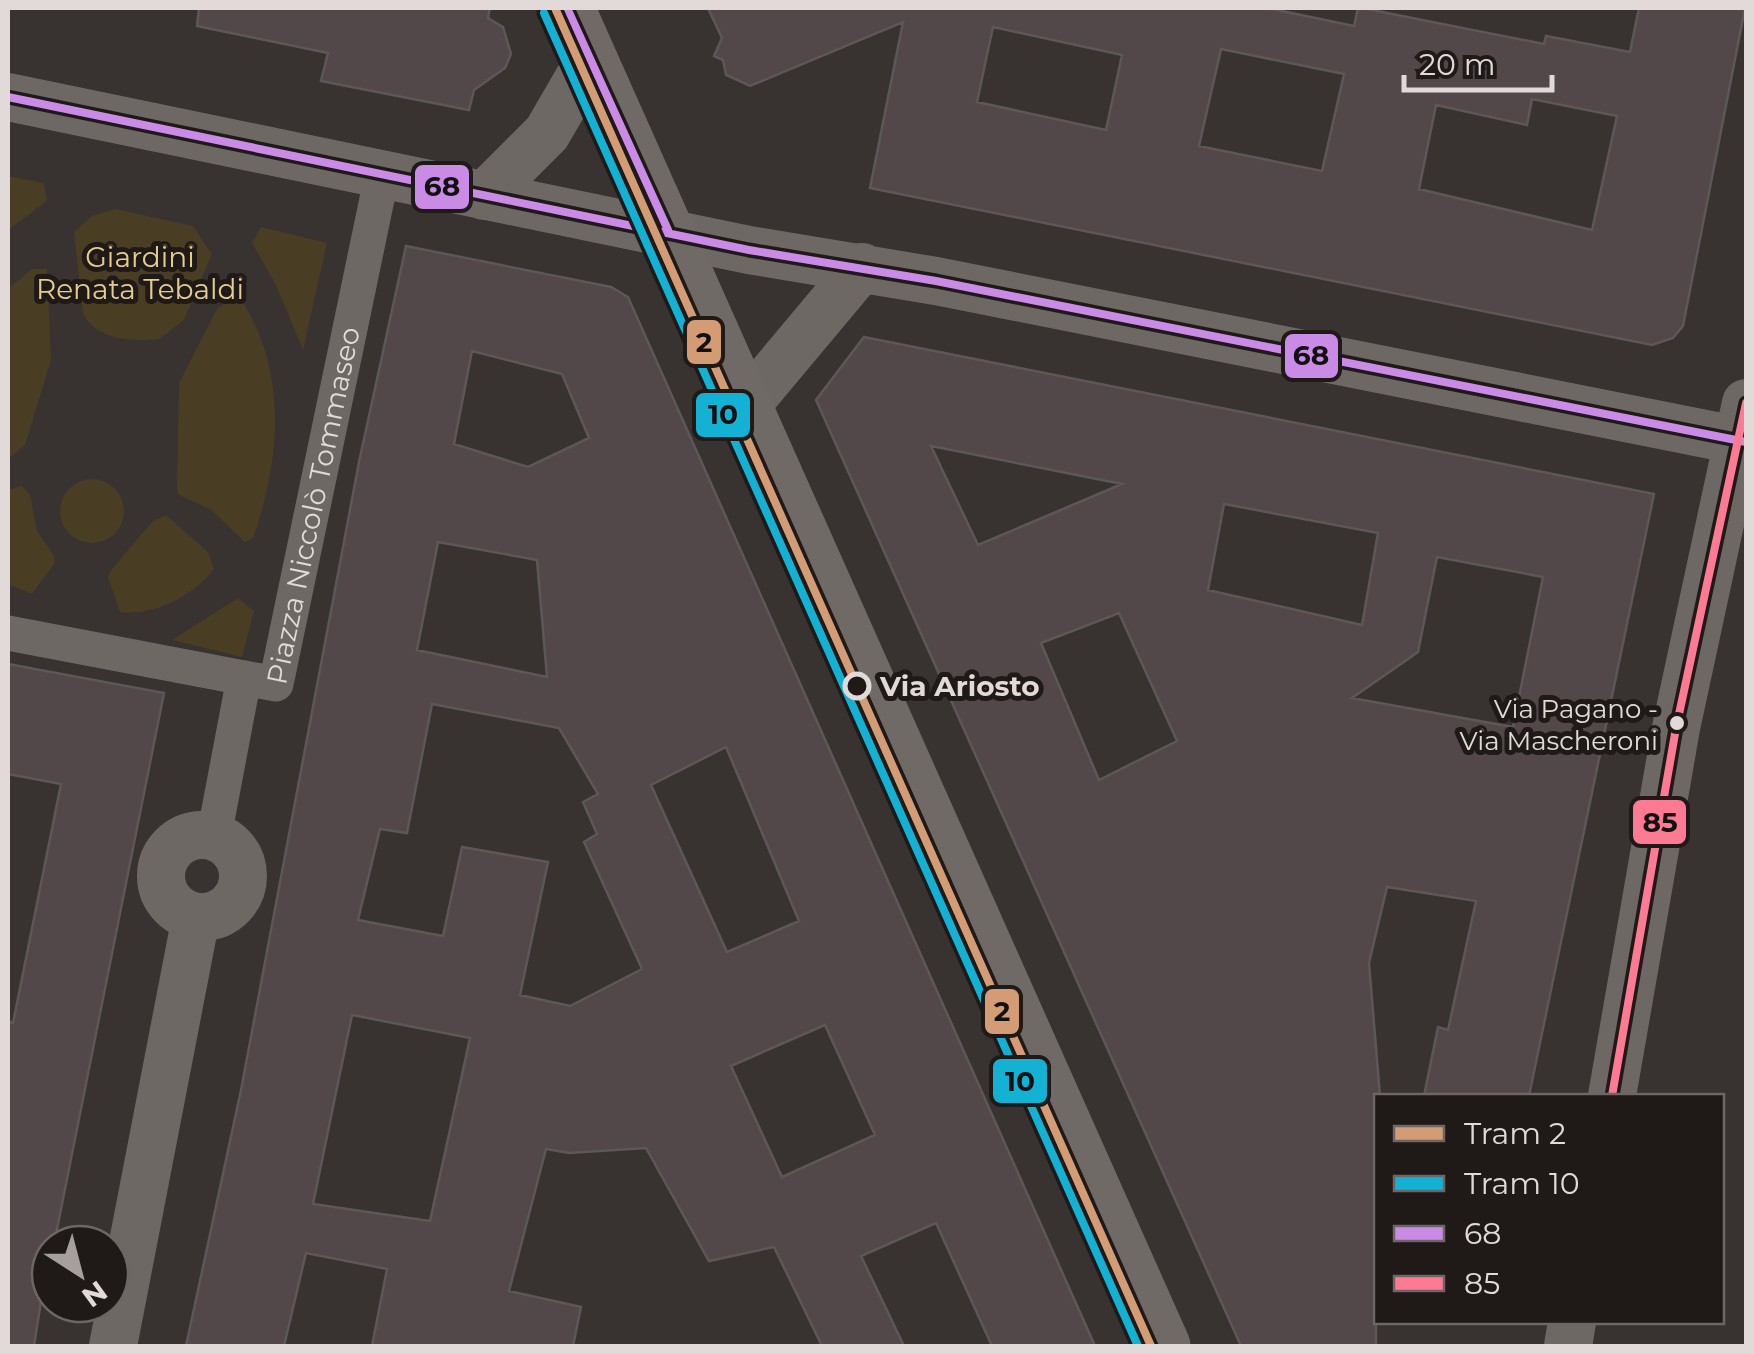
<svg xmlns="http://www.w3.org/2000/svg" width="1754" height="1354" font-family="Montserrat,sans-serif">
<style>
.green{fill:#493e24}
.building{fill:#52484a;stroke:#5d5757;stroke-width:2.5;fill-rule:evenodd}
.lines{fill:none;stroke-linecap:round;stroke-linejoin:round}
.pedestrian{stroke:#6e6865;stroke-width:35}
.minor{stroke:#6e6865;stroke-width:48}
.secondary{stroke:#706a66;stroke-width:55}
.bus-1-casing{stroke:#1f1918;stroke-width:15}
.bus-2-casing{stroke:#1f1918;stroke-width:15}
.bus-1{stroke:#ca8be6;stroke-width:8}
.bus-2{stroke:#fe7a93;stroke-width:8}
.tram-1-casing{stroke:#1f1918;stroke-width:15}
.tram-2-casing{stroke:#1f1918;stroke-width:15}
.tram-1{stroke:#d39c74;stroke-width:8}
.tram-2{stroke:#13b2d5;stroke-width:8}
.stop-dot{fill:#1f1918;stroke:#e2dad9;stroke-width:5}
.bus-dot{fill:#e2dad9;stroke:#1f1918;stroke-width:4}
.labels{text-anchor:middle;stroke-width:10;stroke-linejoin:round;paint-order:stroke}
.bus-label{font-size:26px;fill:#e2dad9;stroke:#1f1918;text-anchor:end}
.park-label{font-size:28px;fill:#e5cd8f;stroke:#1f1918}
.street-label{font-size:28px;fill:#e2dad9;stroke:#1f1918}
.stop-label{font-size:28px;font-weight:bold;fill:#e2dad9;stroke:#1f1918;text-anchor:start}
.line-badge{stroke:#1f1918;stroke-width:4}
.pale-badge-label{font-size:28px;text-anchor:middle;font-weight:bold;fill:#111}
</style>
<rect width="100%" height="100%" fill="#383230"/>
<path class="green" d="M8,176l36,7 3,18 -39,29z
M115,209l78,17 19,28 -28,66 -25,19c-26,3 -64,1 -76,-26l-9,-81 18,-16z
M261,227l66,16 -24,107 -27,-65 -24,-42z
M32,269h15l4,91 -26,85 -17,14v-170z
M234,296c12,6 16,19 22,31 30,67 21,143 -3,211l-8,4 -35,-33 -31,-14 -2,-6 2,-106 38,-74z
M60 511a32 32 0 1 1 64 0a32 32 0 1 1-64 0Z
M22,486l8,9 7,36 17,25v8l-22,30 -24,-10v-94z
M166,515l42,37 6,17c-20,27 -60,47 -94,43l-12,-35 4,-8 41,-48z
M238,598l16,13 -12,46 -70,-17z"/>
<path class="building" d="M199,8h291l-2,10 15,9 8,27 -6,14 -31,22 -5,20 -148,-29 7,-28 -131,-27z
M708,8h560l86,18 4,-18h4l182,36 2,-8 84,16 9,-44h106l-62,318 -10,12 -21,7 -782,-157 33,-166 -153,64 -24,-11 -3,-15 -9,-4 8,-18zM993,27l129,28 -16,75 -129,-28zM1221,49l123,25 -22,97 -123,-25zM1532,99l85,17 -25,114 -173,-41 17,-84 91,20z
M406,246l205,41 17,10 467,1049h-103l-56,-123 -75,33 43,90h-82l-48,-99 -65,14 -63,-113 -77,5 -23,-4 -37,142 72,16 -8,39h-201l15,-77 -81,-16 -22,93h-98l55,-256 118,-628zM472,351l90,23 27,64 -61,29 -74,-23zM438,542l99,18 10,117 -130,-27zM432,704l127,24 39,66 -15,8 14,32 -13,8 58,127 -72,37 -50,-11 28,-133 -86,-15 -19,89 -85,-16 22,-91 27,4zM726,747l73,174 -72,31 -76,-167zM352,1015l118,23 -40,183 -117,-17zM825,1025l50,110 -93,42 -51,-111z
M864,337l790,157 -125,602h-105l14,-69 10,3 28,-129 -89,-14 -18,76 11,133h-4v250h-135l-425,-946zM931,446l191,38 -144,61zM1224,504l154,29 -16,92 -154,-35zM1437,557l106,20 -30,150 -161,-29 66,-46zM1119,613l58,128 -78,39 -58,-137z
M8,664l156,29 -110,551h-4l-16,102h-26v-325l5,2 48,-239 -53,-10z"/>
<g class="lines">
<g class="pedestrian">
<path id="s1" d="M8,633l268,51 106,-509"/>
<path d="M214,836l30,-158"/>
</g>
<path class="minor" d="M8,97l741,153 187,31 810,161
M484,196l63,-63 43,-74
M744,408l118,-141
M161 876a41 41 0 1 1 82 0a41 41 0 1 1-82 0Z
M1612,1096l64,-368 70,-325
M113,1346l83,-429
M1568,1346l4,-24"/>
<path class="secondary" d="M567,8l596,1338"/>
<g class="bus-1-casing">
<path id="bus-1" d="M567,8l101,222
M8,97l741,153 187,31 810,161"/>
</g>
<g class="bus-2-casing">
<path id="bus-2" d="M1612,1096l64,-368 70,-325"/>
</g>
<use href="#bus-1" class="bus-1"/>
<use href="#bus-2" class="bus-2"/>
<g class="tram-1-casing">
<path id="tram-1" d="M555,8l596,1338"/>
</g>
<g class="tram-2-casing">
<path id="tram-2" d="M544,13l594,1333"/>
</g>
<use href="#tram-1" class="tram-1"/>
<use href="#tram-2" class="tram-2"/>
</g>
<circle class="stop-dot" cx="857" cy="686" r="12"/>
<circle class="bus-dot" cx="1677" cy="723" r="9"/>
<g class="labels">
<g class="bus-label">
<text x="1658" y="718">Via Pagano -<tspan x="1658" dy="32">Via Mascheroni</tspan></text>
</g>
<g class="park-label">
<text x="140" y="267">Giardini<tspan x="140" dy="32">Renata Tebaldi</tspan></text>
</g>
<g class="street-label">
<text dy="10" stroke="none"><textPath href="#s1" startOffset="455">Piazza Niccolò Tommaseo</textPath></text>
</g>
<g class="stop-label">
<text x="880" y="696">Via Ariosto</text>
</g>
</g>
<g class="line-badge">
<rect x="413" y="163" width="58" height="48" rx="10" fill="#ca8be6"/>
<rect x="685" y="318" width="38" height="48" rx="10" fill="#d39c74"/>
<rect x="1283" y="332" width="57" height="48" rx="10" fill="#ca8be6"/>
<rect x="694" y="391" width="58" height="48" rx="10" fill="#13b2d5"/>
<rect x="1631" y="798" width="57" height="48" rx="10" fill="#fe7a93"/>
<rect x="983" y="987" width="38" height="49" rx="10" fill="#d39c74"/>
<rect x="991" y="1057" width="58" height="48" rx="10" fill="#13b2d5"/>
</g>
<g class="pale-badge-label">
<text x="442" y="196">68</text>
<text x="704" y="352">2</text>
<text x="1311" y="365">68</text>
<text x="723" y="424">10</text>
<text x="1660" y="832">85</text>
<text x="1002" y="1021">2</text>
<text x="1020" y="1091">10</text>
</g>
<rect width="1754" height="1354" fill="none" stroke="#e2dad9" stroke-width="20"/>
<rect x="1374" y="1094" width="350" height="230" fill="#1f1918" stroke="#6d6665" stroke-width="2.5"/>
<rect x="1394" y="1126" width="50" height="15" fill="#d39c74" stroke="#6d6665" stroke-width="2.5"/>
<text x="1464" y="1144" font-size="30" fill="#e2dad9">Tram 2</text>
<rect x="1394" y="1176" width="50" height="15" fill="#13b2d5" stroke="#6d6665" stroke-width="2.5"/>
<text x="1464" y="1194" font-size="30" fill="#e2dad9">Tram 10</text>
<rect x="1394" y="1226" width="50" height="15" fill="#ca8be6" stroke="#6d6665" stroke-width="2.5"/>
<text x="1464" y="1244" font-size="30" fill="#e2dad9">68</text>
<rect x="1394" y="1276" width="50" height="15" fill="#fe7a93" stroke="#6d6665" stroke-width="2.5"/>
<text x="1464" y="1294" font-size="30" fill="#e2dad9">85</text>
<g transform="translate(80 1274) rotate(144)"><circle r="48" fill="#1f1918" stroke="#6d6665" stroke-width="2.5"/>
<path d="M0-8L18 38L0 25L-18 38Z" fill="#a69f9e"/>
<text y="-15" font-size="28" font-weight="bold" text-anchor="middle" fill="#e2dad9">N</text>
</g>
<path d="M1404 75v15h148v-15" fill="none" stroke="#e2dad9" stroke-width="5"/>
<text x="1419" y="75" font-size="30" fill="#e2dad9" stroke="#1f1918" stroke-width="8" paint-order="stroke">20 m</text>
</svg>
